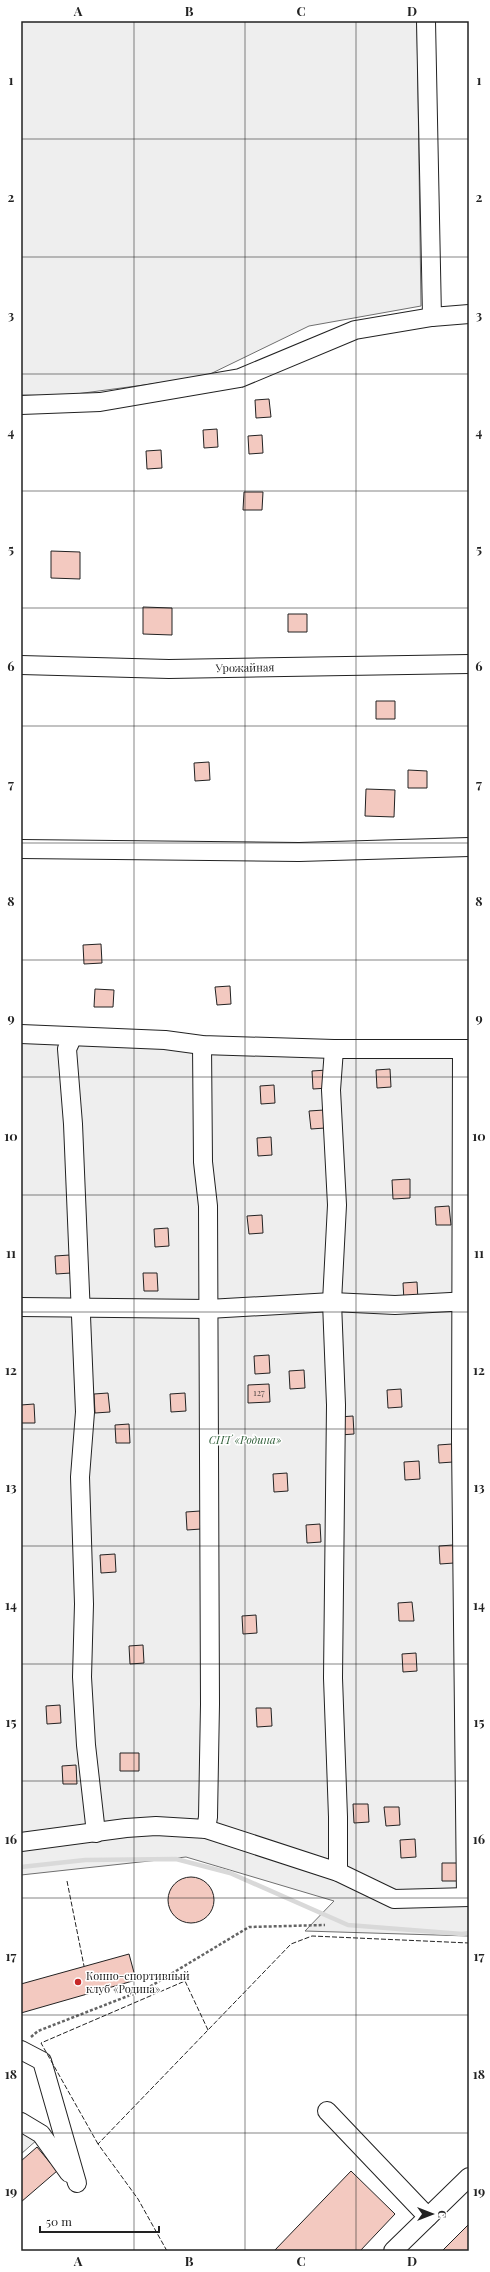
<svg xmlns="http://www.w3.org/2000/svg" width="490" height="2272" font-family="'Playfair Display',serif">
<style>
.green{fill:#eee;stroke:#6f6f6f}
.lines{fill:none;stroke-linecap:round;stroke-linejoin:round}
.stream{stroke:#d9d9d9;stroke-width:4.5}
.building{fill:#f3c9c0;stroke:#222}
.minor-casing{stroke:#222;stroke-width:20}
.path{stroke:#646464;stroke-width:2.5;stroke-dasharray:3 2;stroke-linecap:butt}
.minor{stroke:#fff;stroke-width:18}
.fence{stroke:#222;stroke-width:1;stroke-dasharray:5 2;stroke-linecap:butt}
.grid{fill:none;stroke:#222;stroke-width:1;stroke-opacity:0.55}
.poi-dot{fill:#c62828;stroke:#fff;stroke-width:1.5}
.labels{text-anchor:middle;stroke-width:3;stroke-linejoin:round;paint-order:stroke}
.number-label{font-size:9px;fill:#564c4a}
.street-label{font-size:11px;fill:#222;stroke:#fff}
.park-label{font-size:11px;font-style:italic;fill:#2f5e38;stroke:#fff}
.poi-label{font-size:11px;fill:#222;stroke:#fff;text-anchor:start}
.neatline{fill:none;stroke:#222;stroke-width:1.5}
.grid-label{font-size:13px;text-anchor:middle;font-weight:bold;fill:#222}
</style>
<rect width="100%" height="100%" fill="#fff"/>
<path class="green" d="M21,21h396l4,285 -112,20 -105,51 -143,19 -40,-1z
M21,1041l448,3v892l-164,-5 29,-30 -148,-44 -165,18z
M21,2130l17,9 -17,15z"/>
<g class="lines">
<path class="stream" d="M21,1867l64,-7 91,-1 54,14 118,52 114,9 7,-1"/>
</g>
<path class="building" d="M269,399l2,18 -15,1 -1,-18z
M217,429l1,18 -14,1 -1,-18z
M262,435l1,18 -14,1 -1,-18z
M161,450l1,18 -15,1 -1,-18z
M244,492h19l-1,18h-19z
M51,551l29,1v27l-29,-1z
M143,607l29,1v27l-29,-1z
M288,614h19v18h-19z
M376,701h19v18h-19z
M209,762l1,18 -15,1 -1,-18z
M408,770l19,1v17h-19z
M366,789l29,1 -1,27 -29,-1z
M101,944l1,19 -18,1 -1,-19z
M230,986l1,18 -14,1 -2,-18z
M95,989l19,1 -1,17h-19z
M390,1069l1,18 -14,1 -1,-18z
M327,1070l1,18 -15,1 -1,-18z
M274,1085l1,18 -14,1 -1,-18z
M324,1110l1,18 -14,1 -2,-18z
M271,1137l1,18 -14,1 -1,-18z
M410,1179v19l-17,1 -1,-19z
M449,1206l2,19h-15l-1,-18z
M262,1215l1,18 -14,1 -2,-18z
M168,1228l1,18 -14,1 -1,-18z
M70,1255l1,18 -15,1 -1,-18z
M143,1273h14l1,18h-14z
M417,1282l1,18 -14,1 -1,-18z
M269,1355l1,18 -15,1 -1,-18z
M304,1370l1,18 -15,1 -1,-18z
M269,1384l1,18 -22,1v-18z
M401,1389l1,18 -14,1 -1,-18z
M108,1393l2,19 -15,1 -1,-19z
M185,1393l1,18 -15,1 -1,-18z
M34,1404l1,19h-14v-18z
M353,1416l1,18 -14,1 -1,-18z
M129,1424l1,19h-14l-1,-18z
M452,1444l1,18 -14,1 -1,-18z
M419,1461l1,18 -15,1 -1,-18z
M287,1473l1,18 -14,1 -1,-18z
M200,1511l1,18 -14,1 -1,-18z
M320,1524l1,18 -14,1 -1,-18z
M453,1545l1,18 -14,1 -1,-18z
M115,1554l1,18 -15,1 -1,-18z
M412,1602l2,19h-15l-1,-18z
M256,1615l1,18 -14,1 -1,-18z
M143,1645l1,18 -14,1 -1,-18z
M416,1653l1,18 -14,1 -1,-18z
M60,1705l1,18 -14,1 -1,-18z
M256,1708h15l1,18 -15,1z
M120,1753h19v18h-19z
M76,1765l1,19h-14l-1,-18z
M353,1804h15l1,18 -15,1z
M384,1807h15l1,18 -14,1z
M415,1839l1,18 -15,1 -1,-18z
M442,1863h15v18h-15z
M168 1900a23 23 0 1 1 46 0a23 23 0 1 1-46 0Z
M129,1954l7,26 -115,33v-29z
M37,2147l20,24 -36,31v-41z
M351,2171l44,43 -35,37h-86z
M469,2224v27h-27z"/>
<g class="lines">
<g class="minor-casing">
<g id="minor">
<path d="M426,21l6,296"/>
<path d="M21,405l79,-3 140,-24 115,-48 77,-13 37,-3"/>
<path id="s1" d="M21,665l148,4 300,-5"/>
<path d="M21,849l278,3 170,-5"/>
<path d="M21,1034l144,6 37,5 132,4h135"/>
<path d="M72,1038l-5,11 6,75 12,288 -5,65 4,127 -2,73 4,68 10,88"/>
<path d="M202,1045l1,117 5,44 2,498 -2,113 -2,12"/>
<path d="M334,1049l-3,41 6,115 -5,97 4,103 -3,273 5,139v55"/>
<path d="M462,1049l-1,392 5,456"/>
<path d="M21,1307l187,2 124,-7 63,3 74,-4"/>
<path d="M21,1842l105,-14 30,-2 50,3 132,43 56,27 75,-2"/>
<path d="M21,2050l21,11 35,122"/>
<path d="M327,2111l101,106"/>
<path d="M21,2122l20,12 28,39"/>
<path d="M393,2251l76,-74"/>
</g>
</g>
<path class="path" d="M31,2037l7,-6 108,-42 103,-62 76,-2"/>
<use href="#minor" class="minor"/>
<path class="fence" d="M67,1881l17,85
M98,2144l-57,-101 144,-62 23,49
M167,2251l-29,-52 -40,-55 193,-200 21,-8 157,7"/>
</g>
<path class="grid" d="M134,21v2230M245,21v2230M356,21v2230M21,139h448M21,257h448M21,374h448M21,491h448M21,608h448M21,726h448M21,843h448M21,960h448M21,1077h448M21,1195h448M21,1312h448M21,1429h448M21,1546h448M21,1664h448M21,1781h448M21,1898h448M21,2015h448M21,2133h448"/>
<circle class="poi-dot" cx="78" cy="1982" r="4"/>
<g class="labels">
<g class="number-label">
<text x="259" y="1396">127</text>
</g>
<g class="street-label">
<text dy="4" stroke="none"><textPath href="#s1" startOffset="224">Урожайная</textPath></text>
</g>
<g class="park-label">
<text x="245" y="1444">СНТ «Родина»</text>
</g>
<g class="poi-label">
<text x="86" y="1980">Конно-спортивный<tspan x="86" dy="13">клуб «Родина»</tspan></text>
</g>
</g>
<rect width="490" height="2272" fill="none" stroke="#ffffff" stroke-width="44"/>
<g transform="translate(432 2214) rotate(90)" stroke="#ffffff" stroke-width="3" paint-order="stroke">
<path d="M0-3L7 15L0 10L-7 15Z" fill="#222222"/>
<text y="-6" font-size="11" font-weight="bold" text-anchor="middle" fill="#222222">С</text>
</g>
<path d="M40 2226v6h119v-6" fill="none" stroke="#222222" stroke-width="2"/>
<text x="46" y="2226" font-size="12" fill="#222222" stroke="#ffffff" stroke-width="3" paint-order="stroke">50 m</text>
<rect x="22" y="22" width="446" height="2228" class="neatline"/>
<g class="grid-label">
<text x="78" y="16">A</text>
<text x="189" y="16">B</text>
<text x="301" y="16">C</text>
<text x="412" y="16">D</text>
<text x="11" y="85">1</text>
<text x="479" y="85">1</text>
<text x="11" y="202">2</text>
<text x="479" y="202">2</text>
<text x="11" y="320">3</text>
<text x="479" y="320">3</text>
<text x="11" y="437">4</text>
<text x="479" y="437">4</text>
<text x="11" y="554">5</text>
<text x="479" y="554">5</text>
<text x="11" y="671">6</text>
<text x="479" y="671">6</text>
<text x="11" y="789">7</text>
<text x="479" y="789">7</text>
<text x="11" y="906">8</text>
<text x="479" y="906">8</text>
<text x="11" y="1023">9</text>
<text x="479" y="1023">9</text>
<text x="11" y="1141">10</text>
<text x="479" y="1141">10</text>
<text x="11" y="1258">11</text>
<text x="479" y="1258">11</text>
<text x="11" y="1375">12</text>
<text x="479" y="1375">12</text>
<text x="11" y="1492">13</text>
<text x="479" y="1492">13</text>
<text x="11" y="1610">14</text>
<text x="479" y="1610">14</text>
<text x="11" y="1727">15</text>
<text x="479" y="1727">15</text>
<text x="11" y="1844">16</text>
<text x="479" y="1844">16</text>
<text x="11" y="1961">17</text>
<text x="479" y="1961">17</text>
<text x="11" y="2079">18</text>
<text x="479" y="2079">18</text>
<text x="11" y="2196">19</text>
<text x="479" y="2196">19</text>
<text x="78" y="2266">A</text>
<text x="189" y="2266">B</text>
<text x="301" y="2266">C</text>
<text x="412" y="2266">D</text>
</g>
</svg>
